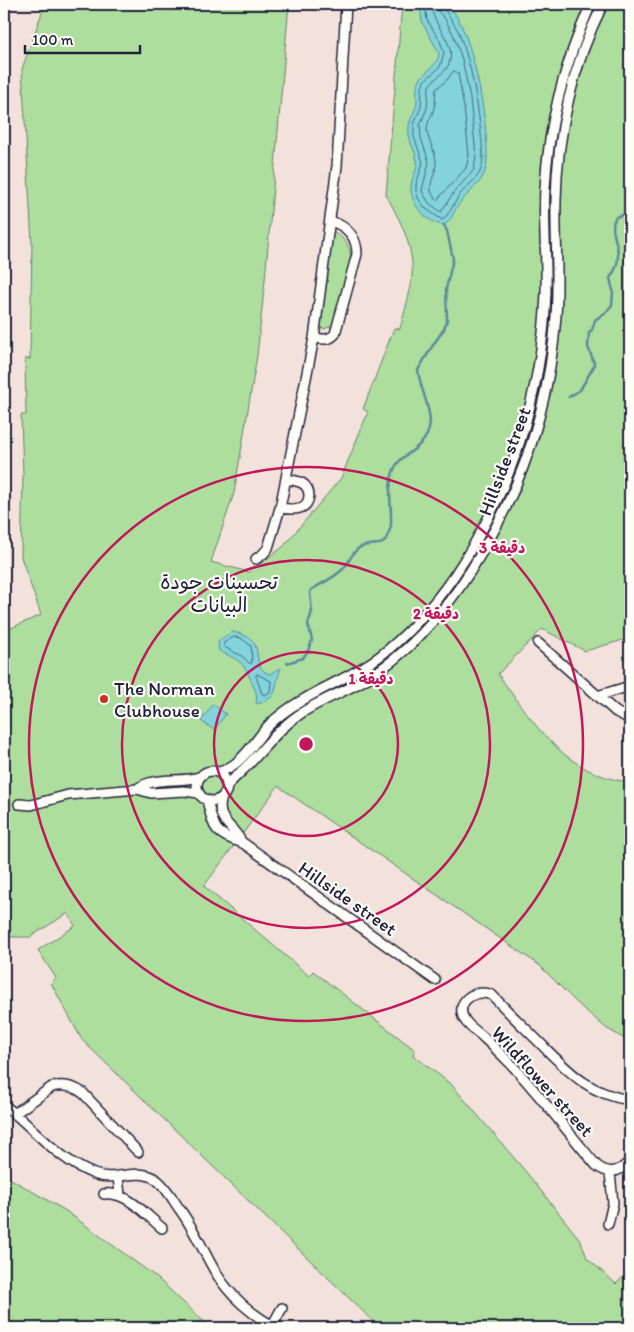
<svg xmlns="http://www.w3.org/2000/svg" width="634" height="1332" font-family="Itim,'Playpen Sans Arabic',sans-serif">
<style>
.green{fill:#adde9e;stroke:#68806c}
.water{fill:#82d3da;stroke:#5c8c9a}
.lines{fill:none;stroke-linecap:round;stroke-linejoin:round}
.shore{stroke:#48697b;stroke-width:1}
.stream{stroke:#5c8c9a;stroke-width:2.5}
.minor-casing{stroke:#22223b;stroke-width:12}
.minor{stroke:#fdfcf7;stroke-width:9}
.ring{fill:none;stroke:#c2185b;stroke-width:2.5}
.poi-dot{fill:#c8321e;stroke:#fdfcf7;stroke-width:2}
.labels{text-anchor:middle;stroke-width:4.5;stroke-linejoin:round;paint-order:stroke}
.street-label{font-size:19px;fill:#22223b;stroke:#fdfcf7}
.poi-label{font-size:19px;fill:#22223b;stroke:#fdfcf7;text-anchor:start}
.neighbourhood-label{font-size:20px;fill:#22223b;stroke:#fdfcf7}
.centre{fill:#c2185b;stroke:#fdfcf7;stroke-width:2.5}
.ring-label{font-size:15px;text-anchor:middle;font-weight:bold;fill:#c2185b;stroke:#fdfcf7;stroke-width:4.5;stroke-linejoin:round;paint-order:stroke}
</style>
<rect width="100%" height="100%" fill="#f3e1dc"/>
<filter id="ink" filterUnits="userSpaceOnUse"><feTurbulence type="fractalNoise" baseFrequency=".02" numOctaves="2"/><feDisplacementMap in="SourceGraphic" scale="10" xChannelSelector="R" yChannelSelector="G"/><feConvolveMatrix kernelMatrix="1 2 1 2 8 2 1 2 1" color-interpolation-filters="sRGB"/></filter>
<g filter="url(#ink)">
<path class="green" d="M45,4h244l-24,276 -8,76 -23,137 -23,69 38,10 34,-25 58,-69 27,-66 -5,-3 31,-81 6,1c4,-17 11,-36 12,-54 2,-29 -12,-55 -26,-80l16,-191h228v634l-45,13 -43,-22 -44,45c34,48 68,102 132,108v260l-24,-14 -29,-25 -38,-38 -261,-179 -74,100 105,90 4,-5 102,79 -2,5 39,30 74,87 55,69 6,17 29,26 14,-14v58h-250l-298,-288 -31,-57 5,-5 -18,-28 37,-24 -7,-13 -38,24h-26v-306l37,-16 -20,-58 2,-82 -2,-60h5l-1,-56h5l2,-116 -10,-174z
M331,230c5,3 12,8 15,12 14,21 -5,61 -12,83l-10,4 -6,-2z
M4,1175l62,36 90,66 55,51h-207z"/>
<path class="water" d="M420,4c7,0 20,-2 26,1 26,12 46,136 40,163 -3,16 -21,26 -29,39 -5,7 -5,14 -13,18 -17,-1 -34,-22 -33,-38 0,-9 7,-17 6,-26 -1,-9 -7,-17 -8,-26 -2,-16 6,-20 8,-33 0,-5 -1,-10 0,-15 3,-16 21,-18 22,-34l-17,-31z
M232,632c40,5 14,35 38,42l9,-6 2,1c-9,20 1,27 -24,35l-1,-2c2,-8 -1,-12 -4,-19 -8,-21 -13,-23 -33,-32l-1,-10z
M213,704l13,10 -12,16 -13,-9z"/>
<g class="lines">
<path class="shore" d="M425,4l2,16 13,21 4,12 -4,14 -16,14 -2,7 -1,19 -7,17v13l9,25 -7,22v7l2,7 7,10 17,12c6,-3 14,-21 20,-28 5,-6 14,-12 18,-20 5,-11 2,-26 1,-38 -4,-35 -9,-68 -22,-101 -3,-8 -16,-23 -16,-29
M431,4c1,24 28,39 17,62 -5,9 -14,12 -19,20l-2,22 -7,17 1,13 8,24 -7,28 2,5 5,8 12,9 13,-20 20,-22 2,-15 -6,-57 -8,-39 -9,-25 -8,-15 -7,-8 -1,-7
M454,71l4,2 6,35 5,47 -3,13 -29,32c-14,-12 0,-24 -1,-39 -1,-12 -10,-23 -9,-34 1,-7 6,-12 7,-19 2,-6 1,-13 2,-19l10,-8z
M234,637l7,1 10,8 1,17h-3l-7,-7 -18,-9v-4z
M257,674l14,7 -1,11 -5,3 -3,-1 -6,-18z"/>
<path class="stream" d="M569,397l11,-7 14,-24v-3l-6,-16 1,-15 3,-2 3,-10 11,-8 6,-7 1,-14 -3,-13c20,-26 -5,-45 6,-61l14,-4
M287,663l16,-5 6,-9 3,-9 -4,-16 4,-12 -2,-19 1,-3c11,-7 23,-12 32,-21 7,-7 8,-16 16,-21 8,-5 22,-2 25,-6 3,-4 7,-13 7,-18 1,-17 -4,-36 2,-52 5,-15 16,-17 26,-27 24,-21 1,-50 -1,-75l15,-25 11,-16 3,-9 -1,-31 7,-30 -6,-28 -3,-6"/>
<g class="minor-casing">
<path id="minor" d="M314,338c8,1 15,3 21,-4l22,-80c0,-18 -10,-27 -26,-33
M280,508c6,1 14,2 20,0 11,-3 12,-19 2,-25 -4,-2 -10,-3 -15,-4
M256,559l7,-5 5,-6 12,-40 34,-170 23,-172 9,-162
M538,643l78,69 14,7
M597,696l33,-10
M197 786a15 15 0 1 1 30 0a15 15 0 1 1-30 0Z
M219,772c22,-6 35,-30 49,-46 10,-10 21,-18 33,-25 26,-16 54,-26 79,-45 29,-22 53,-50 74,-80 57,-84 88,-181 92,-283 1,-35 -3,-70 -1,-104 3,-65 20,-127 46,-185
M227,786c7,-8 15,-15 23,-23 17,-18 31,-37 53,-51 25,-16 53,-24 77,-42 42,-30 76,-73 102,-118 43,-72 68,-153 74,-236 3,-39 -1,-77 0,-116 1,-67 17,-136 47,-196
M137,789c17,-13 43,-6 62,-12
M222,797c-8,24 12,28 20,46
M207,800c7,28 6,34 36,43l192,137
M19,804l12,1 37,-10 69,-6 14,4 33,-2 15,2
M630,1100c-41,-6 -61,-28 -89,-56 -16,-16 -33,-32 -49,-49 -20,-8 -40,10 -25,28 4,5 12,10 17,15 9,8 17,16 25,24 31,33 58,69 87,103 13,11 24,7 34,-4
M4,1105c30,23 54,55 90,69 21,9 44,-8 63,6 9,7 15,18 21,27 16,21 25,44 38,66 14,23 37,43 61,55
M14,1114l38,-27c12,-3 21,-1 31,6l55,59
M118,1177l2,18
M104,1194c23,-3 42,21 58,34
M608,1224l5,-21 -3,-31
M272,1326l10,-18"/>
</g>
<use href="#minor" class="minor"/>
</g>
</g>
<g class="ring">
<circle cx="306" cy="744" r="92"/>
<circle cx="306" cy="744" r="184"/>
<circle cx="306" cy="744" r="277"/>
</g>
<circle class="poi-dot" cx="104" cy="699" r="5"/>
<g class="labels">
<g class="street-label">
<text transform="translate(504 461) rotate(-69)" y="7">Hillside street</text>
<text transform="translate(348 898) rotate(35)" y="7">Hillside street</text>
<text transform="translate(543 1081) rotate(48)" y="7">Wildflower street</text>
</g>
<g class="poi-label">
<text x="114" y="695">The Norman<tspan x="114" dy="22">Clubhouse</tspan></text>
</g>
<g class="neighbourhood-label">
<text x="219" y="589">تحسينات جودة<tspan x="219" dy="23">البيانات</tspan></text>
</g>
</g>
<circle cx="306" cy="744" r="8" class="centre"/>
<g class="ring-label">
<text x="502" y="553">3 دقيقة</text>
<text x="436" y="619">2 دقيقة</text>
<text x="371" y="684">1 دقيقة</text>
</g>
<rect width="634" height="1332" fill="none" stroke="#fdfcf7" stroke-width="20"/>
<rect x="10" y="10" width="614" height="1312" fill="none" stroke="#22223b" stroke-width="2" filter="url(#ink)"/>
<path d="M25 45v8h115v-8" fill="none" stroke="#22223b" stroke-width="2.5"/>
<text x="32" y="45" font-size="15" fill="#22223b" stroke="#fdfcf7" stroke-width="4" paint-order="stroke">100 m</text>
</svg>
